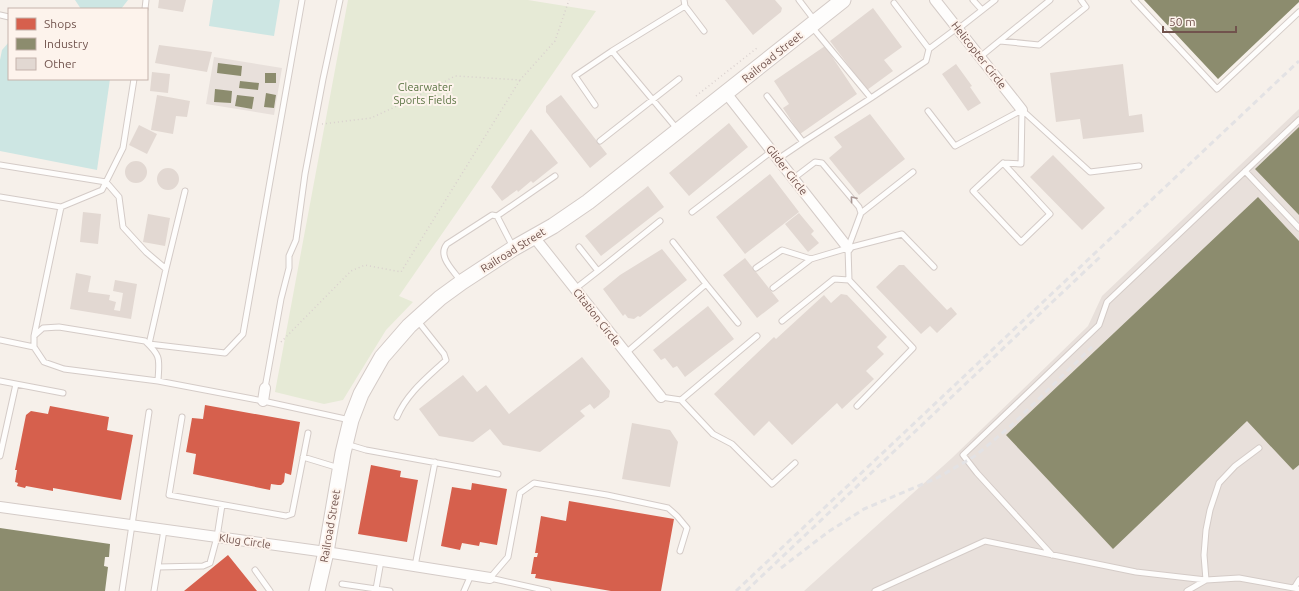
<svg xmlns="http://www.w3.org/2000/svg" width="1299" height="591" font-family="Ubuntu,sans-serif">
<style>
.industrial{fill:#e8e0db}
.green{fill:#e6ead6}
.water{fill:#cde6e3}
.shops{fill:#d6604d}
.industry{fill:#8c8c6e}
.building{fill:#e2d8d2}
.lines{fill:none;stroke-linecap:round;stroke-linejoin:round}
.service-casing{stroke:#d4cbc7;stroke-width:7}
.minor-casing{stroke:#d4cbc7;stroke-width:12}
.secondary-casing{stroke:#d4cbc7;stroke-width:17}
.path{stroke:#d9d0ce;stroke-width:1.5;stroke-dasharray:1 3;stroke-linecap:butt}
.service{stroke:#fefdfc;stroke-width:5}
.minor{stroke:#fefdfc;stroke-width:10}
.secondary{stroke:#fefdfc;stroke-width:15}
.rail{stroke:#e3e2e4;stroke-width:3;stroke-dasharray:6 4;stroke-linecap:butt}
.oneway{stroke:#a99793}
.labels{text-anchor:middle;stroke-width:4;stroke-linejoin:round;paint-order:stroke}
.street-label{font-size:11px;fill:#71534d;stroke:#fdf3ec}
.park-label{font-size:11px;fill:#5d7646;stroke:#fdf3ec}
</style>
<rect width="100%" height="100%" fill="#f6f0ea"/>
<path class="industrial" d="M214,57l68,11 -8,47 -68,-11z
M1299,109v482h-495l148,-133 136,-132 14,-30z"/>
<path class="green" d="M348,0h180l68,11 -197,285 14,6 -27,28 -43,70 -19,4 -49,-12z"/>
<path class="water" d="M75,0h53l-7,9h-40z
M213,0h67l-6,36 -65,-10z
M9,42v37h101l-13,91 -97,-19v-91l2,-10z"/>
<path class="shops" d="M205,405l95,17 -9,53 -6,-2 -1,9 -3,3h-3l-7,-1 -1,6 -77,-16 3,-20 -10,-2 6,-34 11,1z
M50,406l59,11 -2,13 26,5 -12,65 -68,-12v3l-27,-5 -1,2 -8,-2 1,-3 -3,-1 2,-12h-2l11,-55 5,-4 17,3z
M371,465l30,6 -1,6 18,3 -11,62 -49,-8z
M472,483l35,6 -10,56 -17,-3 -1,4 -17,-3 -2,7 -19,-4 11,-59 19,3z
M569,501l105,18 -13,72h-50l-76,-13 1,-4h-5l3,-17h3l1,-4h-3l6,-37 25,5z
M228,555l29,36h-73z"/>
<path class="industry" d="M1144,0h155v2l-81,77z
M218,63l24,3 -1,10 -24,-3z
M265,73h11v10h-11z
M240,81l19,2 -1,7 -19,-2z
M215,89l17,2 -1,12 -17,-1z
M266,93l10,2 -2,13 -10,-1z
M237,95l17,2 -2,12 -17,-3z
M1299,127v88l-44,-46z
M1258,197l41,44v224l-6,5 -46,-49 -134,128 -107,-114z
M0,528l110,16 -1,13h-4l-1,9 4,1 -3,24h-105z"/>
<path class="building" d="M159,0h27l-3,12 -25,-4z
M725,0h50l7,8 -1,4 -28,23z
M873,8l29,39 -18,13 9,11 -26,19 -37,-49z
M159,45l53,7 -5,20 -52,-9z
M825,46l32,48 -57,40 -17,-26 6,-4 -15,-23z
M956,64l16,22 -2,1 11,16 -13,8 -26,-37z
M1123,64l6,52 13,-2 2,18 -61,7 -3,-20 -24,3 -6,-49z
M152,72l18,2 -2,19 -18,-2z
M157,95l33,6 -3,16 -11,-1 -3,18 -22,-4z
M561,95l46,59 -17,14 -44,-56v-6z
M870,114l35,45 -46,36 -30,-37 13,-11 -8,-10z
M729,123l19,24 -59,49 -20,-23z
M139,125l18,9 -10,20 -18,-9z
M531,129l27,34 -25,20 -2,-2 -13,11 -1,-2 -15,11 -11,-14z
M1053,155l52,53 -23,22 -52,-53z
M125 172a11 11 0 1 1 22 0a11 11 0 1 1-22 0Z
M157 179a11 11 0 1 1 22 0a11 11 0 1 1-22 0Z
M770,174l29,38 -54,42 -29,-37z
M648,186l16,21 -63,49 -16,-20z
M83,212l18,2 -3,30 -18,-2z
M799,213l15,18 -3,3 8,9 -11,9 -23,-28z
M148,214l22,4 -5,28 -22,-4z
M662,249l25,31 -47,37 -2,-1 -4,3 -6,-1 -3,-4 -2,2 -20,-27 17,-14z
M745,258l34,43 -22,17 -34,-43z
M899,265h5l43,45 4,-3 6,7 -20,19 -7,-7 -9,8 -45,-47z
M76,273l15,3 -3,16 22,3 -1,5 7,2 -2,8 6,1 3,-18 -10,-2 2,-11 22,4 -6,35 -61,-10z
M841,294l6,1 40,42 -10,10 7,7 -18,17 8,8 -32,30 -5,-6 -45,42 -23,-24 -15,15 -40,-42 60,-57 2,2 48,-44 7,8z
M708,306l26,33 -49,38 -8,-11 -4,2 -8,-10 -4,2 -8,-10z
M582,357l28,34 -1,6 -15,12 -4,-5 -10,7 5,5 -45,36 -37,-7 -13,-16 -17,13 -34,-6 -20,-27 44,-34 14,17 9,-7 23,29z
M632,423l38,7 8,12 -8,45 -48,-8z"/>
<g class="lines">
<g class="service-casing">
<path id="service" d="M684,0l1,6
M799,0l16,21
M973,0l9,10
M1134,0l83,89 82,-77
M894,3l35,46 28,-21
M145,9l1,-9
M0,15l9,2
M812,27l59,71 55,-37 3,-12
M958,29l37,-29
M1000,41l39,4 47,-38 -5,-7
M612,51l66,79
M980,57l70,-57
M767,96l36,46
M595,105l-20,-29 37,-25 73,-45 19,25
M1022,110l68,62 49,-6
M928,111l27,35 67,-36
M600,141l79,-62
M778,159l25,-17 68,-44
M1003,163l47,51 -29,28 -48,-51 30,-28 18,1 1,-54
M0,165l106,17 13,15 4,30 23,25 20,17 -17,75 76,9 18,-19 59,-334
M1245,171l54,57
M794,178l21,-16 7,1 37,44 2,6 -13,35 1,32 64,68 -56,58
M0,197l61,10 -27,129
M61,207l41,-17 21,-42 11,-69
M692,212l80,-61
M861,213l52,-41
M673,242l33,42
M513,247l-16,-31 58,-40
M756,268l26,-18 29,9 37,-11 54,-14 32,33
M166,269l19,-78
M598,271l62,-50
M460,280c-7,-10 -23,-24 -13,-36l45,-29 5,1
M773,288l38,-29
M575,289l23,-18 -19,-24
M782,321l52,-42 15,1
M0,340l34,7
M626,353l80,-69 32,39
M0,381l63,12
M158,381c1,-22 4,-24 -13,-40l-86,-14 -16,1 -9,8v11l10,15 20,7 94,12 105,20 87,19
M265,388l16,-89 8,-31v-12l7,-16 9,-66 18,-95 17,-79
M661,397l20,3 32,34 19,10 40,40 23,-21
M681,400l76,-64
M182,417l-13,78 117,21 6,-2 16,-81
M397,417c10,-24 31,-40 49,-57l-2,-6 -27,-34
M346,444l20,6 132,24
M0,456l16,-72
M303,457l36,11
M1052,555l-75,-82 -14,-18 136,-130 8,-23 192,-182
M381,561l-5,28 14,2
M415,566l20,-104
M158,567l45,-1 7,-3 7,-26 5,-32
M255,570l15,21
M342,584l34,5
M1294,588l5,-8
M122,591l27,-179
M154,591l10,-61
M464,591l7,-16
M548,591l-58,-13 18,-21 12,-64 14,-10 73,12 61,13 9,8 10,12 -7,23
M875,591l110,-50 151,31 70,8 -2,-25 2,-25 4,-20 9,-27 16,-17 24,-18
M1187,591l19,-11 33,-2 60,11"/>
</g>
<g class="minor-casing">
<path id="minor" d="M935,0l87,110
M726,93l122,155
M534,237l127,160
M263,401l2,-13
M0,507l326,45 164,26"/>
</g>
<g class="secondary-casing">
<path id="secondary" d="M317,591l9,-39 17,-99 8,-33 10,-26 21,-37 27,-31 31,-28 22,-16 52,-34 39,-22 35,-24 255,-202"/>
</g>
<path class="path" d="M696,96l61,-48
M322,124l49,-6 41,-19 43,-23 65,4 35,-39 14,-41
M281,342l70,-71 14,-6 36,7 119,-192"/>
<use href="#service" class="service"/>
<use href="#minor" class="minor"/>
<use href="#secondary" class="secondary"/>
<path class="rail" d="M781,568l47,-36 36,-23 73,-31 38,-22 37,-31 80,-78
M736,591l563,-530
M746,591l354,-334"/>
</g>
<defs><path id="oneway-chevron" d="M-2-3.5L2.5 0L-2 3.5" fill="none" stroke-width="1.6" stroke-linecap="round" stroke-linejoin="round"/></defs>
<use class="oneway" href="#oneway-chevron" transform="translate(853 199) rotate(-130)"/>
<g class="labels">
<g class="street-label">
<text transform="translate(979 55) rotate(52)" y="4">Helicopter Circle</text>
<text transform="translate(772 57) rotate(-39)" y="4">Railroad Street</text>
<text transform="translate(787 170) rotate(52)" y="4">Glider Circle</text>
<text transform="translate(513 250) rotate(-32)" y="4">Railroad Street</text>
<text transform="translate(597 317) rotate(52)" y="4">Citation Circle</text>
<text transform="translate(330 526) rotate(-80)" y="4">Railroad Street</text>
<text transform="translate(245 541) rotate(8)" y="4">Klug Circle</text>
</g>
<g class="park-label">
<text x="425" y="91">Clearwater<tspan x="425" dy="13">Sports Fields</tspan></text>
</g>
</g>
<rect x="8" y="8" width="140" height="72" fill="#fdf3ec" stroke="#c5b3ac"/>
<rect x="16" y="18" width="20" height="12" fill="#d6604d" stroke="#c5b3ac"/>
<text x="44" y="28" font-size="12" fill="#71534d">Shops</text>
<rect x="16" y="38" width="20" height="12" fill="#8c8c6e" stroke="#c5b3ac"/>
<text x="44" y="48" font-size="12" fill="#71534d">Industry</text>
<rect x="16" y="58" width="20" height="12" fill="#e2d8d2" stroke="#c5b3ac"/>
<text x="44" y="68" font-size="12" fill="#71534d">Other</text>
<path d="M1163 26v6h73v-6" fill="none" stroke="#71534d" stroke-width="2"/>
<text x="1169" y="26" font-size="12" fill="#71534d" stroke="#fdf3ec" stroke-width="3" paint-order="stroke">50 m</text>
</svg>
